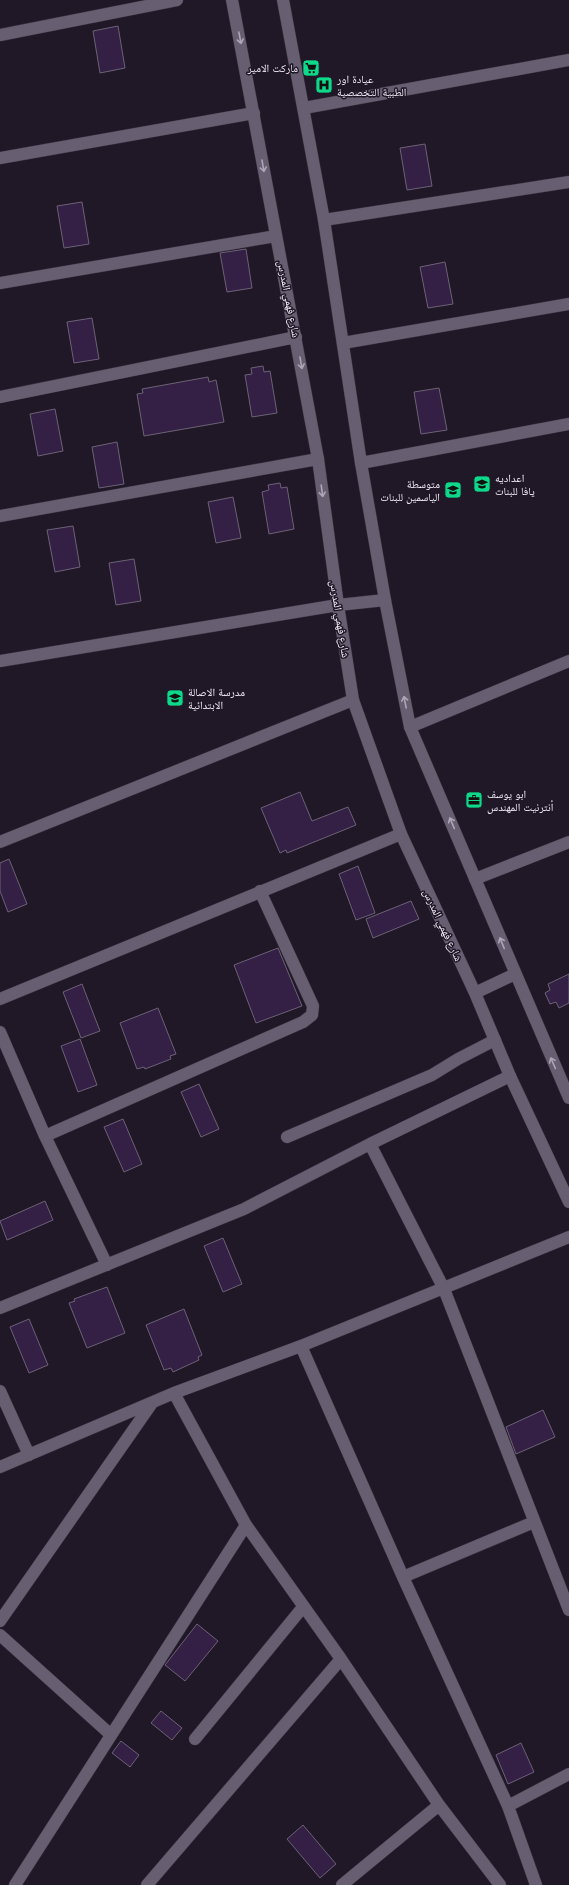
<svg xmlns="http://www.w3.org/2000/svg" width="569" height="1885" font-family="'Libre Baskerville','Noto Naskh Arabic',serif">
<style>
.building{fill:#341f45;stroke:#6c6276}
.lines{fill:none;stroke-linecap:round;stroke-linejoin:round}
.minor-casing{stroke:#38323f;stroke-width:13}
.tertiary-casing{stroke:#38323f;stroke-width:13}
.minor{stroke:#685e72;stroke-width:12}
.tertiary{stroke:#685e72;stroke-width:12}
.oneway{stroke:#aea6b6}
.labels{text-anchor:middle;stroke-width:3;stroke-linejoin:round;paint-order:stroke}
.poi-label{font-size:11px;fill:#f4eefa;stroke:#201727;text-anchor:start}
.street-label{font-size:11px;fill:#f4eefa;stroke:#201727}
</style>
<rect width="100%" height="100%" fill="#201727"/>
<path class="building" d="M118,26l7,42 -25,5 -7,-42z
M425,144l7,42 -25,4 -7,-42z
M82,202l7,42 -25,4 -7,-42z
M246,249l6,39 -25,4 -7,-39z
M445,262l8,42 -25,4 -8,-41z
M92,318l7,41 -25,4 -7,-41z
M263,366l1,6 6,-1 7,42 -25,4 -7,-42 7,-1 -1,-6z
M208,377l1,5 7,-2 8,42 -80,14 -7,-42 6,-1 -1,-4z
M439,388l8,42 -26,4 -7,-42z
M55,409l8,42 -25,5 -8,-42z
M117,442l7,42 -25,4 -7,-41z
M280,483l1,5 6,-1 7,42 -25,5 -7,-42 7,-2 -1,-5z
M233,497l8,41 -25,5 -8,-41z
M73,526l7,41 -25,5 -8,-42z
M134,559l7,42 -25,4 -7,-42z
M300,792l12,29 36,-14 8,18 -69,28 -1,-3 -6,3 -19,-45z
M9,859l18,45 -19,8 -8,-21v-28z
M358,866l17,47 -19,7 -17,-46z
M411,901l8,18 -46,19 -7,-19z
M278,948l24,58 -46,17 -22,-58z
M569,974v29l-10,5 -3,-6 -6,2 -5,-11 5,-3 -2,-6z
M82,984l18,47 -19,7 -18,-46z
M158,1008l18,46 -6,2 1,3 -26,10 -1,-2 -7,2 -17,-46z
M80,1039l17,46 -19,7 -17,-46z
M199,1084l20,45 -18,8 -20,-45z
M123,1119l19,45 -18,8 -20,-45z
M45,1201l8,19 -46,20 -7,-19z
M223,1238l19,46 -19,8 -19,-46z
M107,1287l18,46 -38,15 -18,-45 6,-2 -1,-2z
M184,1309l18,46 -4,2 1,3 -26,12 -2,-4 -7,2 -18,-45z
M29,1319l19,46 -19,8 -19,-46z
M543,1410l12,27 -39,17 -10,-27z
M197,1624l21,17 -33,40 -20,-16z
M161,1711l21,17 -10,12 -21,-17z
M121,1741l18,14 -9,12 -18,-14z
M521,1743l13,29 -26,12 -12,-29z
M303,1825l33,39 -16,14 -33,-39z"/>
<g class="lines">
<g class="minor-casing">
<path id="minor" d="M0,35l177,-35
M304,108l265,-48
M0,158l254,-45
M324,220l245,-38
M0,283l276,-47
M343,343l226,-39
M0,397l296,-60
M361,463l208,-39
M0,516l318,-57
M0,661l338,-56 47,-5
M410,727l159,-66
M0,842l353,-142
M475,879l94,-37
M0,999l401,-165
M0,1032l45,104 62,129
M45,1136l258,-114 9,-7 1,-9 -53,-115
M287,1137l145,-62 26,-16 37,-19
M370,1144l74,145 125,321
M0,1308l244,-99 126,-65 140,-68
M301,1346l102,231 105,229 28,79
M0,1391l29,64
M174,1393l72,132 95,134 98,146 61,80
M0,1467l174,-74 127,-47 268,-109
M403,1577l131,-55
M0,1621l152,-218
M0,1635l110,99
M195,1739l108,-132
M508,1806l61,-32
M15,1885l231,-360
M147,1885l194,-226
M342,1885l97,-80"/>
</g>
<g class="tertiary-casing">
<path id="tertiary" d="M232,0l86,459 20,146 15,95 48,134 74,159 35,83 59,126
M283,0l41,220 37,243 24,137 25,127 159,371
M475,993l40,-19"/>
</g>
<use href="#minor" class="minor"/>
<use href="#tertiary" class="tertiary"/>
</g>
<defs><path id="oneway-shaft" d="M-6 0H5M1.5-3L5.5 0L1.5 3" fill="none" stroke-width="1.6" stroke-linecap="round" stroke-linejoin="round"/></defs>
<g class="oneway">
<use href="#oneway-shaft" transform="translate(240 38) rotate(79)"/>
<use href="#oneway-shaft" transform="translate(263 166) rotate(80)"/>
<use href="#oneway-shaft" transform="translate(301 363) rotate(80)"/>
<use href="#oneway-shaft" transform="translate(322 491) rotate(82)"/>
<use href="#oneway-shaft" transform="translate(405 702) rotate(-101)"/>
<use href="#oneway-shaft" transform="translate(452 823) rotate(-113)"/>
<use href="#oneway-shaft" transform="translate(502 943) rotate(-112)"/>
<use href="#oneway-shaft" transform="translate(553 1063) rotate(-114)"/>
</g>
<defs>
<g id="supermarket-square" transform="scale(0.9)"><rect x="-9" y="-9" width="18" height="18" rx="4" fill="#0ed98a" stroke="#201727"/><path d="M-6-5.5h2.5l.6 2H6L4.5 2H-2.5L-4.4-4H-6ZM-1.5 3.2a1.3 1.3 0 1 0 .1 0ZM3 3.2a1.3 1.3 0 1 0 .1 0Z" fill="#111"/></g>
<g id="hospital-square" transform="scale(0.9)"><rect x="-9" y="-9" width="18" height="18" rx="4" fill="#0ed98a" stroke="#201727"/><path d="M-5-5h3v3.5h4V-5h3V5h-3V1.5h-4V5h-3Z" fill="#111"/></g>
<g id="school-square" transform="scale(0.9)"><rect x="-9" y="-9" width="18" height="18" rx="4" fill="#0ed98a" stroke="#201727"/><path d="M0-5L7-2L0 1L-7-2ZM-4 1L0 2.5L4 1V4Q0 6-4 4Z" fill="#111"/></g>
<g id="office-square" transform="scale(0.9)"><rect x="-9" y="-9" width="18" height="18" rx="4" fill="#0ed98a" stroke="#201727"/><path d="M-6-3h4V-5.5h4V-3h4V5H-6ZM-1-4.5V-3h2v-1.5ZM-6 0V1H6V0Z" fill="#111"/></g>
</defs>
<g fill-rule="evenodd">
<use href="#supermarket-square" x="311" y="68"/>
<use href="#hospital-square" x="324" y="85"/>
<use href="#school-square" x="482" y="484"/>
<use href="#school-square" x="453" y="490"/>
<use href="#school-square" x="175" y="698"/>
<use href="#office-square" x="474" y="800"/>
</g>
<g class="labels">
<g class="poi-label">
<text x="298" y="72" text-anchor="end">ماركت الامير</text>
<text x="337" y="83">عيادة اور<tspan x="337" dy="13">الطبية التخصصية</tspan></text>
<text x="495" y="482">اعداديه<tspan x="495" dy="13">يافا للبنات</tspan></text>
<text x="440" y="488" text-anchor="end">متوسطة<tspan x="440" dy="13">الياسمين للبنات</tspan></text>
<text x="188" y="696">مدرسة الاصالة<tspan x="188" dy="13">الابتدائية</tspan></text>
<text x="487" y="798">ابو يوسف<tspan x="487" dy="13">أنترنيت المهندس</tspan></text>
</g>
<g class="street-label">
<text transform="translate(289 299) rotate(79)" y="4">شارع فهمي المدرس</text>
<text transform="translate(340 619) rotate(81)" y="4">شارع فهمي المدرس</text>
<text transform="translate(443 925) rotate(65)" y="4">شارع فهمي المدرس</text>
</g>
</g>
</svg>
